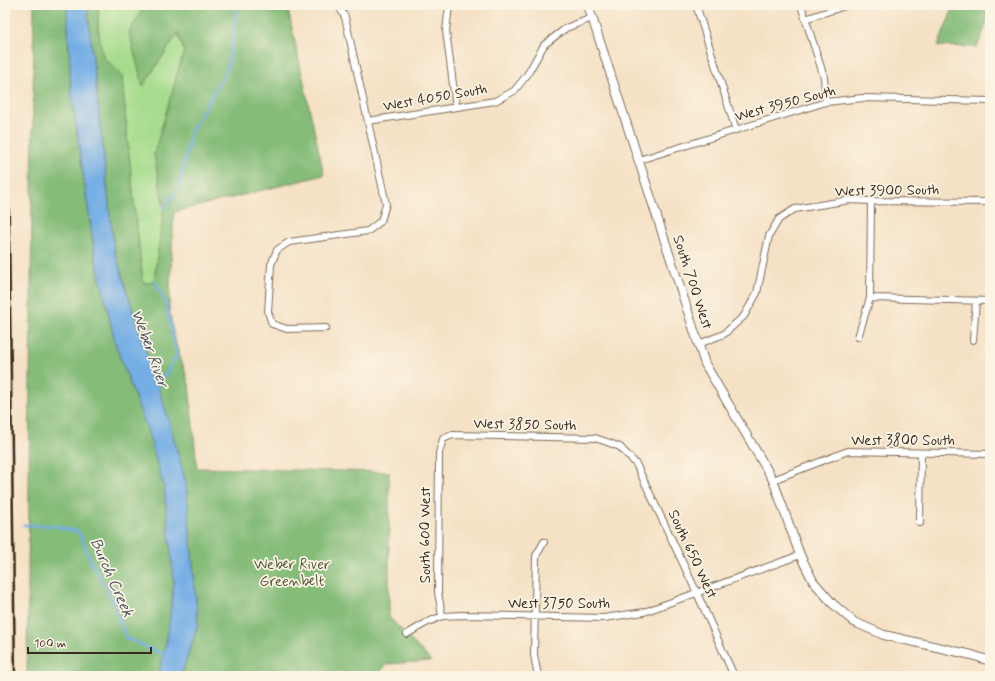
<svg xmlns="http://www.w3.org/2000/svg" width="995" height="681" font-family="Mynerve,sans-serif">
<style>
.green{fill:#a6dc8d;stroke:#708356}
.forest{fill:#84bc78;stroke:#60734b}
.water{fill:#75aee5;stroke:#586c82}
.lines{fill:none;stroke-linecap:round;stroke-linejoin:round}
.stream{stroke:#75aee5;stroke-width:2.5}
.minor-casing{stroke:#7c6a58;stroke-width:8}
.tertiary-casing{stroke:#7c6a58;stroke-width:10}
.minor{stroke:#fff;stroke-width:6}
.tertiary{stroke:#fff;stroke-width:8}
.rail{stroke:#3b2a1e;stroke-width:2.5}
.labels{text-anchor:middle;stroke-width:3.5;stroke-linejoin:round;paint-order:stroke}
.street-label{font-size:15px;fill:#3b2a1e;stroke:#fcf5e5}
.park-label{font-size:15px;fill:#56563a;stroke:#fcf5e5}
.water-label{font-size:16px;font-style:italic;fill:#4f5864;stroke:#fcf5e5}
</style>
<rect width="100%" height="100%" fill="#fcf5e5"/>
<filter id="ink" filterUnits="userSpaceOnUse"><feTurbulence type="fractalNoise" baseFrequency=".025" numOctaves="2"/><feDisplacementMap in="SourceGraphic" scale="8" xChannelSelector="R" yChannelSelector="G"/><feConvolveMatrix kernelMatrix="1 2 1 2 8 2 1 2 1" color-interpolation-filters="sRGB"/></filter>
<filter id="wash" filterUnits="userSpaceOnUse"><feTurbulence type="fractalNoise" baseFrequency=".012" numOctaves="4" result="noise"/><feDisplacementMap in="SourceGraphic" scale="16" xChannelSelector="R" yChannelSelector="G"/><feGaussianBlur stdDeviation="0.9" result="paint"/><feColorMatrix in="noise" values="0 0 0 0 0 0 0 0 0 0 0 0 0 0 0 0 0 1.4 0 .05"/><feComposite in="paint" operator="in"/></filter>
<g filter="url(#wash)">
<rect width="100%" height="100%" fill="#f5e1c5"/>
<path class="green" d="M98,5h47l-16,27 14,54 35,-53 6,18 -30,103 10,54 -10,72 -6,3 -5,-1 -15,-136 -6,-71 -19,-18 -5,-29z"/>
<path class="forest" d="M34,5h33l4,86 24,165 21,90 32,86 16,56 10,94 -7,57 -9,37h-131z
M87,5h11v23l5,29 19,18 6,71 15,136 5,1 6,-3 10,-72 -10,-54 30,-103 -6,-18 -35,53 -14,-54 16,-27h142l37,170 -150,37 -5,96 5,29 15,47 8,84 192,4v145l42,44 -44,3 -10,12h-196l17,-52 -12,-142 -19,-68 -27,-80 -26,-85z
M954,5h33v18l-10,24 -39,-1z"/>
<path class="water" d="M67,5h20l27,244 26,85 26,77 20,71 12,142 -17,52h-23l9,-37 7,-57 -10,-94 -16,-56 -32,-86 -21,-90 -24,-165z"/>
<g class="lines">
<path class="stream" d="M164,208l15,-20 12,-56 36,-63 9,-51 1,-13
M154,280l11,21 12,55 -20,32
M24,525l30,1 25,6 12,30 19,33 16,43 39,17"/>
</g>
</g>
<g filter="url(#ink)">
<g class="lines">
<g class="minor-casing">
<path id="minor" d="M696,5l40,125
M801,5l23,72 2,25
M449,6l-3,25 10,76
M805,19l43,-14
M368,121l127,-20 19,-10 13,-16 17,-30 22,-17 26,-10
M639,160l187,-58 37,-4 127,3
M870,298l120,3
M326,328l-39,1 -15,-5 -4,-12 3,-47 6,-15 12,-8 79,-11 13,-10 5,-17 -41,-187 -7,-12
M858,337l12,-39 1,-97
M973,340l3,-39
M699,344l25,-10 20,-18 13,-23 12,-57 10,-17 16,-10 55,-9 21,1 119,1
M773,480l75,-29 142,3
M920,523l1,-70
M442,616l-4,-24 1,-139 4,-14 9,-4 143,3 12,4 13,5 16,17 61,129 37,83
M407,634l19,-11 16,-7 21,-1 141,3 40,-6 156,-57
M538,676l-4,-21 2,-99 8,-14"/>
</g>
<g class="tertiary-casing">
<path id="tertiary" d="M588,5l117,359 68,116 27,75 13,26 19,22 22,19 30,13 88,20 18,6"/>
</g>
<use href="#minor" class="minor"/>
<use href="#tertiary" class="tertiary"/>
<path class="rail" d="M6,5l9,671"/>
</g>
</g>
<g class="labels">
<g class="street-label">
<text transform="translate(435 97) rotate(-10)" y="5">West 4050 South</text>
<text transform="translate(785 103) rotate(-15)" y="5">West 3950 South</text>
<text transform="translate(887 190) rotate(-1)" y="5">West 3900 South</text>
<text transform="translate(693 282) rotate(72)" y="5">South 700 West</text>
<text transform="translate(525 424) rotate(1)" y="5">West 3850 South</text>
<text x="903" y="445">West 3800 South</text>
<text transform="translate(425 535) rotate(-90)" y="5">South 600 West</text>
<text transform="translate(693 554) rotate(65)" y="5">South 650 West</text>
<text x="559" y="608">West 3750 South</text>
</g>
<g class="park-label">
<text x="292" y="569">Weber River<tspan x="292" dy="17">Greenbelt</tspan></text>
</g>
<g class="water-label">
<text transform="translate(151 348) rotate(70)" y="6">Weber River</text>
<text transform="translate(113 577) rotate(66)" y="6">Burch Creek</text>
</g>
</g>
<rect width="995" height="681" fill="none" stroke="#fcf5e5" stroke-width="20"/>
<path d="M28 647v6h123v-6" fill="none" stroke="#3b2a1e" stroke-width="2"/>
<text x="34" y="647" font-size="12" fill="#3b2a1e" stroke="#fcf5e5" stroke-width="3" paint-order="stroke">100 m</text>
</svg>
